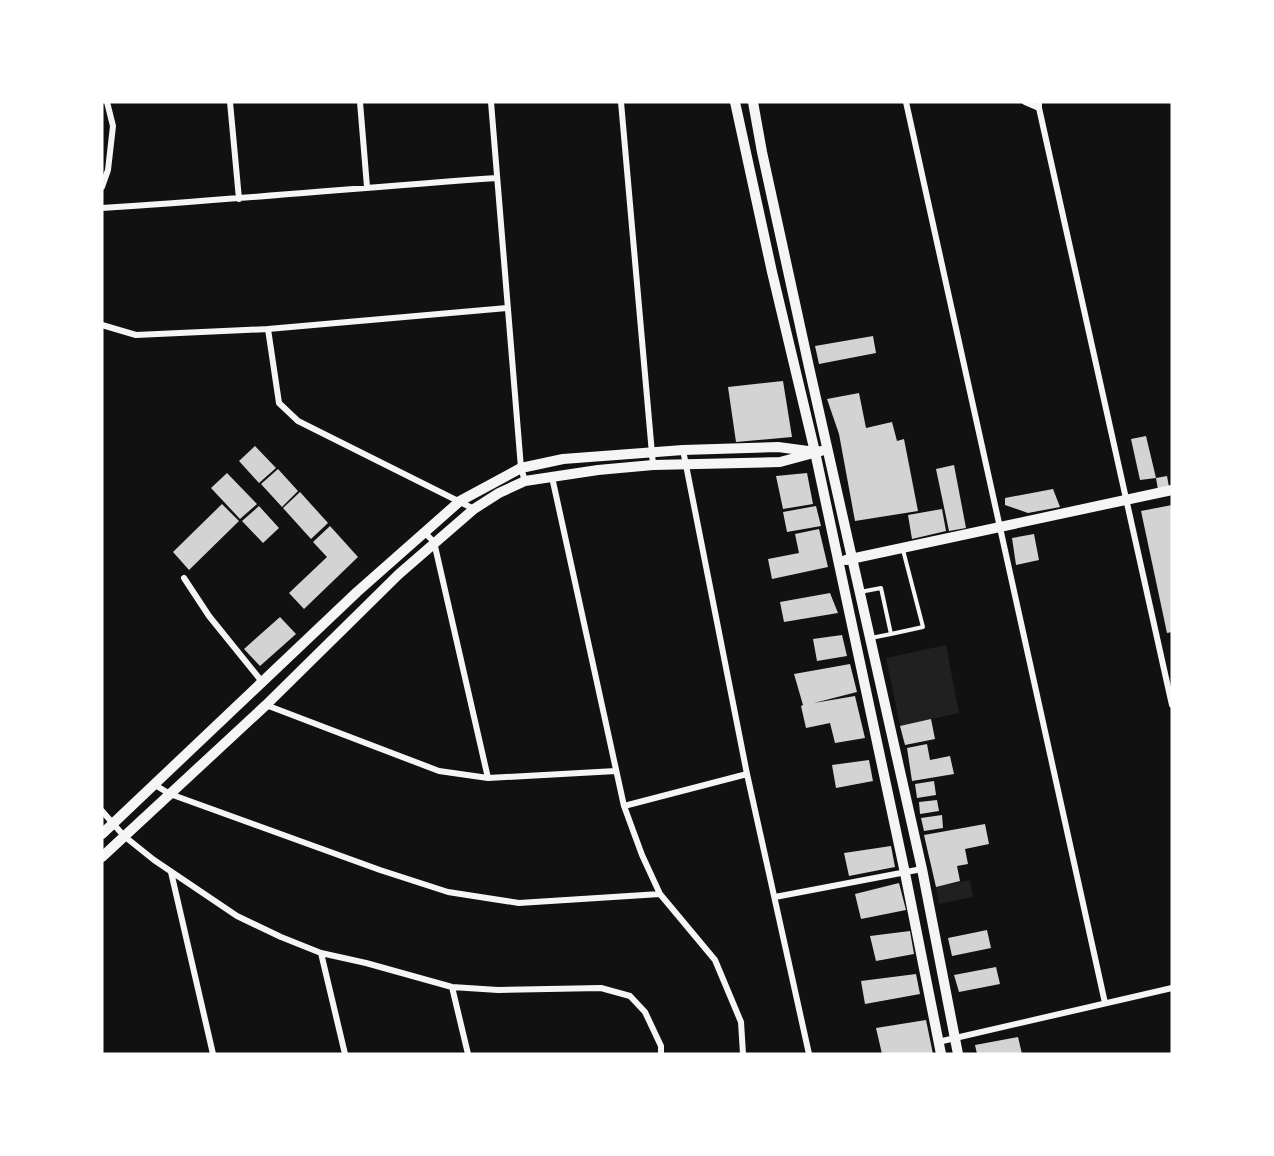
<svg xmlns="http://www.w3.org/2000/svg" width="1274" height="1156" font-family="Overpass,sans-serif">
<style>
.green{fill:#202020}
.building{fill:#d3d3d3}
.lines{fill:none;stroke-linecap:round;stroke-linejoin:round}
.service{stroke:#f5f5f5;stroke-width:4}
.minor{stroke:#f5f5f5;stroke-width:6}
.secondary{stroke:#f5f5f5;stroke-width:10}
</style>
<rect width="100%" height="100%" fill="#111"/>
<path class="green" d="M946,645l13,68 -59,13 -14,-68z
M970,880l3,17 -34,7 -3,-17z"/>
<path class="building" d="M873,336l3,17 -57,11 -4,-18z
M783,381l9,56 -56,5 -8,-55z
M859,393l7,35 26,-6 5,19 7,-2 14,72 -63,10 -16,-87 -12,-35z
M1146,436l10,42 -16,2 -9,-41z
M255,446l21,22 -17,15 -20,-22z
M954,465l12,63 -17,3 -13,-62z
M278,469l20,22 -16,16 -21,-23z
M227,473l30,31 -17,15 -29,-31z
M807,473l6,31 -30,5 -7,-33z
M1167,476l2,11 -11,3 -2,-12z
M1053,489l7,18 -32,6 -23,-8v-7z
M300,492l28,31 -17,16 -28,-31z
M222,504l17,17 -50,49 -16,-18z
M1172,505v127l-5,1 -26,-122z
M259,506l20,22 -16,15 -21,-22z
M816,506l5,20 -34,6 -4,-20z
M942,509l4,22 -34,8 -4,-24z
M330,526l28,31 -54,52 -15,-16 38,-36 -14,-15z
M819,529l9,38 -56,12 -4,-20 31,-6 -4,-19z
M1034,534l5,26 -23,5 -4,-27z
M830,593l8,20 -54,9 -4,-20z
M280,617l16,17 -36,32 -16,-17z
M842,635l5,21 -30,5 -4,-22z
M850,664l7,28 -43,11 41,-7 10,42 -30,5 -5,-20 -24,5 -5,-22 2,-1 -9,-31z
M931,719l4,20 -30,6 -5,-19z
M927,744l3,16 20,-4 4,18 -42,7 -5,-33z
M869,760l4,21 -37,7 -4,-23z
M934,781l2,14 -19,3 -2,-14z
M937,800l2,11 -19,3 -1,-12z
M942,815l1,13 -19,3 -3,-13z
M985,824l4,20 -24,5 3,15 -11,2 3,15 -24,6 -12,-52z
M891,846l4,21 -46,9 -5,-23z
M899,883l7,27 -45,9 -6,-25z
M987,930l4,18 -39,8 -4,-18z
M910,931l4,23 -38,7 -6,-25z
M996,967l4,17 -41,8 -5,-17z
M916,974l4,20 -55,10 -4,-23z
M926,1020l7,34h-51l-6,-26z
M1018,1037l4,17h-45l-2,-9z"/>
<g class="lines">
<path class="service" d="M860,592l21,-4 10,46 -20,4
M891,634l32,-7 -20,-77"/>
<path class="minor" d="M230,102l9,97
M360,102l7,85
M491,102l30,366 4,13
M621,102l32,363
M906,102l199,901
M1025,102l14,6
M1039,102v6l133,597
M102,187l6,-17 5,-44 -6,-24
M102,208c132,-8 263,-21 395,-30
M102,325l34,10 132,-6 239,-21
M268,329l11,74 19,18 176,88
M683,450l64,324 62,280
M552,477l72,329 18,49 18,39 55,66 26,62 2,32
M424,532l10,10 54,236
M184,578l25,38 54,67
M266,705l173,66 49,7 128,-7
M155,785l15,9 210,76 68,22 71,11 141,-9
M624,806l123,-32
M102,811l22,25 30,24 83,56 44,21 40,16 45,10 86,24 46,3 103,-2 29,8 15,16 16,34v8
M171,872l42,182
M775,897l147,-28
M321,953l24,101
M452,987l16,67
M938,1042l234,-54"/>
<path class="secondary" d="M735,102l37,170 43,180 90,421 36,181
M753,102l9,50 47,215 113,502 36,185
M846,560l326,-70
M102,834l255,-242 103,-91 61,-33 42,-9 120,-9 95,-3 30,4
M102,857l164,-152 133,-131 75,-65 25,-16 26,-12 73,-11 55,-5 127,-3 41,-11"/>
</g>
<rect width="1274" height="1156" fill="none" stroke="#ffffff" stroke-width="207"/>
</svg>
